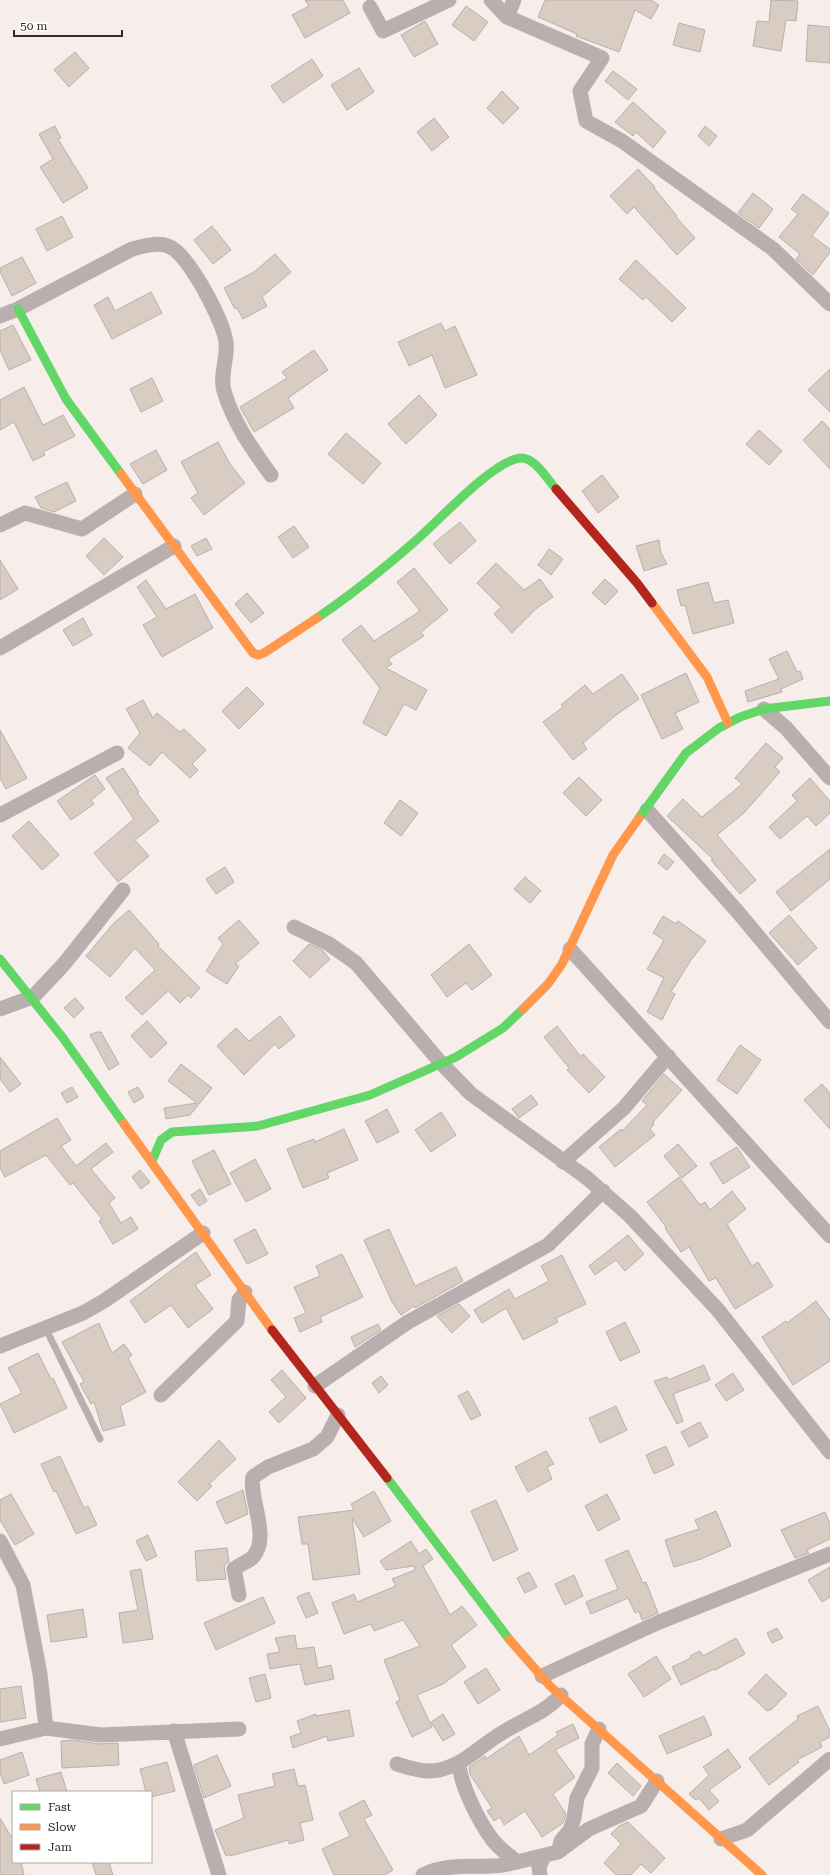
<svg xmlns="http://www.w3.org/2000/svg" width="830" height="1875" font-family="'Roboto Serif',serif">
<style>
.building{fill:#d9ccc3;stroke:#b8b0ac}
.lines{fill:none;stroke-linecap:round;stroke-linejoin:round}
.lane{stroke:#baafaf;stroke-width:7}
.street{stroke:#baafaf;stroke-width:15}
.fast{stroke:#63d668;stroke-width:9}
.slow{stroke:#ff974d;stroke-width:9}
.jam{stroke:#b3261e;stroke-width:9}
</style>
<rect width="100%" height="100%" fill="#f7eeeb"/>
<path class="building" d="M305,0h38l7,13 -45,25 -13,-23 17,-9z
M545,0h106l8,5 -8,14 -16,-9 -16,42 -43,-16 1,-2 -39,-17z
M771,0l27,1 -2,20 -10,-1 -5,31 -28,-5 4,-25 12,1z
M466,6l22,16 -14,19 -22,-16z
M425,21l13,23 -24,13 -13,-22z
M679,23l26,7 -5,22 -27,-7z
M808,25l22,2v36l-24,-2z
M75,52l14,16 -20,19 -15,-17z
M312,59l11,17 -40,27 -12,-17z
M359,68l15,24 -27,18 -16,-25z
M613,71l24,18 -9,11 -23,-19z
M502,91l17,17 -16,16 -16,-16z
M633,102l33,30 -13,16 -17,-16 -3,4 -18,-14z
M434,118l15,19 -17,14 -15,-19z
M55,126l6,12 -3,1 30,49 -25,15 -23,-36 13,-8 -14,-25z
M705,126l12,10 -8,10 -11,-10z
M638,169l17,18 -1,1 23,28 -1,1 19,21 -18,17 -43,-48 -7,7 -17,-18z
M753,193l20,16 -14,19 -21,-15z
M803,194l26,19 -17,23 18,13v3l-17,23 -17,-16 4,-5 -21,-17 19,-23 -7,-5z
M62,216l11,21 -26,14 -11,-22z
M212,226l19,24 -18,14 -19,-24z
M275,254l16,18 -29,25 5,9 -24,13 -6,-11 -2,1 -11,-21 30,-16z
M22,257l14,26 -24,13 -12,-24v-4z
M636,260l50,48 -14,14 -26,-25 -3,3 -24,-21z
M151,292l11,21 -50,26 -18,-34 14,-8 7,14z
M441,323l4,8 10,-5 22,49 -32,13 -13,-33 -23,11 -11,-24z
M13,325l18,35 -22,10 -9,-20v-19z
M314,350l14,20 -40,28 6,10 -40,24 -14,-25 47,-29 -5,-6z
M830,369v43l-22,-22z
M152,378l11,23 -22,11 -11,-23z
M24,387l19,38 20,-10 12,21 -32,16 2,3 -12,6 -19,-39 -14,8v-30z
M419,395l18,20 -31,29 -18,-20z
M822,421l8,8v40l-27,-29z
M759,430l23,21 -13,14 -23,-21z
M346,433l35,30 -18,21 -35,-30z
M218,442l12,22 15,19 -41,32 -13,-17 7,-5 -17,-31z
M156,450l11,20 -24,14 -13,-20z
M602,475l17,22 -21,16 -16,-22z
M67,482l9,19 -22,11 -13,-4 -6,-11z
M460,522l16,19 -26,23 -17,-20z
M294,526l15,21 -16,11 -15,-21z
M104,538l19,19 -19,18 -18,-19z
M206,538l6,11 -15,7 -6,-10z
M659,540l2,13 6,11 -23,7 -8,-25z
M549,549l14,10 -12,16 -13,-10z
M0,560l18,29 -18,11z
M496,563l28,27 16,-11 13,18 -16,11 -25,25 -18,-19 7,-7 -24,-24z
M414,568l34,42 -27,22 3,4 -36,23 4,5 -6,4 41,22 -11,20 -12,-6 -18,32 -23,-13 17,-35 -38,-48 19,-15 13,16 46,-30 -23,-29z
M605,579l13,12 -13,14 -13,-12z
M146,580l20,29 29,-15 18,34 -51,29 -19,-32 14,-8 -20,-30z
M708,582l6,21 14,-3 6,23 -41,11 -8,-29 -4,1 -4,-16z
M247,593l17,20 -13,10 -16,-19z
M83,618l9,17 -19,11 -10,-16z
M787,651l10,21 3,-1 3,8 -22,10 1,3 -34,10 -3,-11 34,-12 -10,-20z
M686,673l13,29 -24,11 8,16 -21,10 -21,-44z
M622,674l17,25 -23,16 -33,28 4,6 -14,11 -30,-38 20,-15 -2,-2 24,-20 8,9z
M247,687l17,17 -25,25 -17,-18z
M143,700l10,18 4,-5 23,19 4,-3 22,21 -14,14 6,6 -8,8 -28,-26 -12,14 -22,-18 12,-15 -14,-24z
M0,730l27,48 -21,11 -6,-11z
M766,743l17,15 -8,9 5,5 -36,41 -27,22 39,45 -16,14 -29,-34 2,-1 -46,-43 16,-17 19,18 40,-33 -7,-6z
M123,768l16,24 -2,1 22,28 -24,19 14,16 -31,26 -24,-29 40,-34 -28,-41z
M95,775l10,14 -14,11 3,4 -23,16 -14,-19z
M579,777l23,23 -16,16 -23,-23z
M810,778l20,23v12l-14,13 -9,-10 -27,23 -11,-12 28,-26 -5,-6z
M400,800l18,13 -17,23 -17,-13z
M29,821l30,34 -17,15 -30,-34z
M830,849v30l-39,32 -15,-19z
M664,854l10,8 -7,8 -9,-7z
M225,867l9,15 -18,12 -10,-15z
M525,877l16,14 -11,12 -16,-14z
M129,910l30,34 -1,2 42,42 -9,10 -3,-3 -8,8 -12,-12 -26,24 -17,-17 30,-28 -20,-22 -25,29 -24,-21 27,-32z
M789,915l28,33 -19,17 -29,-32z
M663,916l13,8 2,-3 28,20 -15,19 -20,32 4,2 -13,26 -15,-8 17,-34 -17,-9 17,-29 -11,-7z
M239,920l20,23 -24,21 4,2 -12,18 -21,-13 17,-27 -5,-6z
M309,944l13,6 8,9 -20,19 -17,-17z
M469,944l23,31 -20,15 -6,-7 -19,14 -16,-22z
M75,998l9,10 -10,10 -10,-10z
M280,1016l15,20 -16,13 -4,-5 -31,31 -27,-29 19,-18 13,13z
M147,1021l20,22 -16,15 -20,-22z
M557,1026l24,31 2,-3 22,23 -16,16 -22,-23 2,-2 -25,-31z
M97,1032h4l18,32 -10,6 -19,-35z
M740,1045l21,15 -24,34 -20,-14z
M0,1057l21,27 -11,8 -10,-13z
M181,1064l31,24 -22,27 -24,4 -2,-11 33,-5 -29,-22z
M664,1074l18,16 -29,32 1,2 -4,5 5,6 -40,32 -16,-20 22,-18 1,2 25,-26 -5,-4z
M822,1084l8,9v36l-26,-29z
M72,1087l6,10 -11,6 -6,-10z
M138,1087l6,10 -10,6 -6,-11z
M531,1095l7,9 -19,14 -7,-9z
M387,1109l12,23 -22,11 -12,-22z
M441,1112l15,23 -25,17 -16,-22z
M57,1118l14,22 -10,6 15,20 30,-23 7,9 -22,17 24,29 -6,5 12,20 10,-6 7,12 -25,15 -14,-23 3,-2 -29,-36 -3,2 -24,-30 -41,22 -5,-9v-17z
M344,1129l14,31 -31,13 2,5 -26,10 -16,-39 27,-10 1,3z
M678,1144l19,22 -15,12 -18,-22z
M737,1147l13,20 -27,17 -13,-21z
M214,1150l17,34 -22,11 -17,-34z
M255,1159l16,30 -25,13 -16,-29z
M140,1170l10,12 -9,7 -9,-12z
M679,1177l21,28 5,-3 5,8 22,-19 14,18 -19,15 25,42 6,-4 15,24 -38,23 -19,-31 -7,3 -20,-34 -8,5 -16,-24 1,-1 -19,-25z
M200,1189l7,12 -8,5 -8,-11z
M255,1229l13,25 -21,10 -13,-24z
M389,1229l26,57 41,-19 7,14 -48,27 -1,-2 -13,9 -9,-13 -28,-62z
M628,1235l16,19 -19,17 -9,-11 -21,15 -6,-9z
M196,1252l15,23 -16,10 18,24 -25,19 -17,-23 -26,18 -15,-22z
M342,1254l21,43 -43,20 2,5 -22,10 -6,-14 12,-5 -12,-26 26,-11 -4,-10z
M562,1255l24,49 -30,14 2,4 -35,18 -17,-32 -24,15 -8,-13 35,-21 6,10 34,-18 -8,-15z
M816,1301l14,19v41l-37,24 -31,-48 24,-16 1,2z
M459,1304l11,12 -18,17 -15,-17z
M625,1322l15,30 -20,9 -14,-29z
M99,1323l13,30 12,-9 8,11 -4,3 18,34 -26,14 5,19 -22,6 -9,-29 -3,2 -11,-20 4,-2 -22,-40z
M378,1324l3,6 -26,17 -4,-10z
M38,1353l13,26 2,-1 14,30 -53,25 -14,-29 22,-11 -14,-25z
M704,1365l6,15 -37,14 10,27 -6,3 -23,-43 13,-4 1,3z
M282,1370l24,28 -27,25 -10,-11 17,-15 -15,-17z
M733,1373l11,17 -18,11 -11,-16z
M381,1376l7,9 -9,8 -7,-10z
M468,1391l13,24 -10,5 -13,-24z
M616,1406l11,24 -27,13 -11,-25z
M700,1422l8,15 -19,10 -8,-15z
M219,1440l17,19 -27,25 3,2 -15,15 -19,-19z
M666,1446l8,19 -20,9 -8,-19z
M546,1451l8,13 -7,3 5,12 -24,13 -13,-25z
M60,1456l24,52 4,-2 9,19 -21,9 -20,-43 -2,1 -13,-28z
M243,1490l5,24 -22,10 -10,-22z
M374,1491l17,30 -27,16 -12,-19 8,56 -47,6 -5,-36h-6l-4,-27 56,-7 -3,-6z
M11,1494l23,40 -19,11 -15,-25v-20z
M607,1494l13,25 -22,12 -13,-25z
M496,1500l22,50 -25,11 -22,-50z
M716,1511l15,35 -30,13 -27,8 -9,-27 34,-11 -4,-9z
M825,1512l5,12v15l-23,11 2,3 -14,5 -14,-28z
M148,1535l9,21 -11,5 -10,-20z
M411,1541l8,13 7,-5 7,10 -10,7 27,49 12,-9 15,19 -26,20 15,22 -23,17 -26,11 15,32 -20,10 -16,-35 4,-2 -16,-40 36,-14 -17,-26 -29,11 -3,-7 -27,10 -12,-31 22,-9 3,8 39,-16 -4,-7 23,-9 -1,-4 -28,4 -6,-9z
M227,1548l2,14 -5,3 2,14 -29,2 -2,-30z
M628,1550l15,33 3,-1 12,31 -16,7 -3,-9 -4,2 -7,-15 -37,16 -5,-12 32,-13 -13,-29z
M830,1567v30l-8,5 -14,-22z
M141,1569l12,70 -30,4 -4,-30 19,-3 -8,-39z
M529,1572l8,15 -12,6 -8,-15z
M574,1575l9,21 -18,9 -10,-21z
M309,1592l9,21 -12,5 -9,-21z
M263,1597l12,26 -59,27 -12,-27z
M83,1609l4,28 -36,5 -4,-27z
M777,1628l6,10 -11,5 -5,-10z
M295,1635l2,14 17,-2 4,21 13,-3 3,14 -29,6 -5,-21 -30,5 -3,-15 13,-2 -5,-14z
M736,1638l9,16 -30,16 -1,-1 -33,16 -9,-18 19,-9 -1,-2 10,-5 3,5z
M656,1656l15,23 -27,18 -16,-23z
M486,1668l14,22 -22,14 -14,-22z
M265,1674l6,24 -15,4 -7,-24z
M766,1674l21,20 -15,15 -5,2 -19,-18z
M21,1686l5,32 -26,4v-33z
M818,1706l12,25v6l-10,5 2,5 -25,13 2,2 -30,23 -20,-27 49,-39 -1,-3z
M349,1710l5,26 -26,5 -1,-5 -34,12 -3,-11 11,-4 -4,-12 19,-7v2z
M443,1714l12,20 -12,7 -12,-19z
M704,1716l8,19 -45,19 -8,-18z
M573,1724l6,14 -24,12 20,27 -22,17 13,20 -3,9 -21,14 -17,-26 -21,14 -4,-8 -6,4 -7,-10 5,-3 -22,-34 -1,-7 16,-11 1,3 33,-23 10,19 29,-20 -2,-3z
M73,1740l27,4 18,-1 1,22 -57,3 -1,-27z
M728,1749l13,18 -32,23 10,11 -10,9 -10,-12 -3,2 -7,-6 20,-19 -6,-8z
M22,1752l7,23 -25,9 -4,-11v-13z
M217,1755l14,31 -27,12 -10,-33z
M167,1762l8,29 -24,6v-5h-5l-6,-23z
M617,1763l24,23 -8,10 -25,-23z
M294,1769l4,17 7,-1 8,35 -13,3 4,17 -15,4v-4l-59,16v-2l-4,2 -11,-26 29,-12 -6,-23 37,-9 -3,-12z
M61,1772l6,20h-27l-4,-13z
M364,1800l8,15 -8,4 29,51 -8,5h-51l-12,-26 28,-13 -11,-23z
M0,1818l13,22v22h8l3,13h-24z
M628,1822l37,36 -14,15 -10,-9 -10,11h-15l-12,-12 17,-19 -10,-10 8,-8z
M92,1862h17l4,13h-17z"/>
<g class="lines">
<path class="lane" d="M45,1327l55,112"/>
<path class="street" d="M491,0l16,17
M514,0l-7,17 95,41 -22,33 6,30 36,20 151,108 57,55
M370,7l13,24 66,-31
M0,316l18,-7 114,-60c11,-3 25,-7 36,-3 20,7 52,70 57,91 5,18 -6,35 -1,54 9,31 28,58 47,84
M0,525l25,-12 57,16 53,-35
M0,648l174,-102
M764,709l22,19 44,50
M647,810l90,101 93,111
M0,815l117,-62
M294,927l35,17 27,19 85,100 30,31 116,84 43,38 88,94 112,142
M570,949l260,287
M0,1009l33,-12 31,-33 59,-74
M563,1162l61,-54 44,-52
M0,1346l83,-33 21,-12 99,-68
M315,1386l93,-64 140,-77 55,-54
M161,1395l76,-74 2,-21 6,-8
M0,1541l23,44 17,89 6,54 -46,11
M239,1595l-5,-26c5,-4 13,-7 18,-11 20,-19 -4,-61 1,-81l15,-10 45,-18 14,-12 11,-22
M542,1676l115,-53 173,-69
M46,1728l55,7 138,-6
M174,1731l45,144
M397,1764c13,4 28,9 42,6 29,-7 40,-24 63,-37 20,-13 43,-20 59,-38
M721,1839l26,-9 83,-71
M559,1849l2,-8 9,-11 4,-12 3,-20 15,-30v-24l7,-15
M517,1862l41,-10 31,-23 52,-23 16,-25
M423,1875c21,-11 46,-8 69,-9 8,0 17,-2 25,-4 -8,-7 -19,-14 -25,-23 -13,-17 -32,-55 -33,-76
M540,1875l-1,-8 5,-11"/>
<path class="fast" d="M18,309l48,90 55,75
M317,618c34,-23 65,-48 96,-75 24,-20 78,-81 107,-85 15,-1 27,21 36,31
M639,818l47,-65 33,-25 21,-11 24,-8 66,-8
M0,959l63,79 61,86
M152,1161l9,-21 11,-8 86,-6 112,-31 86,-38 47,-29 20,-19
M387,1478l122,161"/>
<path class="slow" d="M121,474l132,179 5,2 6,-2 53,-35
M652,603l55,74 21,46
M523,1009l25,-25 14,-20 51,-109 26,-37
M124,1124l148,206
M509,1639l41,47 212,189"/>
<path class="jam" d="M556,489l81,94 15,20
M272,1330l115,148"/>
</g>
<rect x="12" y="1791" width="140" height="72" fill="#ffffff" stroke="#aeaaa8"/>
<rect x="20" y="1804" width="20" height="6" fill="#63d668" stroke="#aeaaa8"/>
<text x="48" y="1811" font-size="12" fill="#352a26">Fast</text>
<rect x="20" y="1824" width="20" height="6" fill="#ff974d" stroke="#aeaaa8"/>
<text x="48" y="1831" font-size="12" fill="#352a26">Slow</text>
<rect x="20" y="1844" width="20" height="6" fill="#b3261e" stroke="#aeaaa8"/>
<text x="48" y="1851" font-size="12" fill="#352a26">Jam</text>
<path d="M14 30v6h108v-6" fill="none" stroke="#352a26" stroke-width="2"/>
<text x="20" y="30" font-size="12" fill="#352a26" stroke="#ffffff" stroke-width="3" paint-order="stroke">50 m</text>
</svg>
